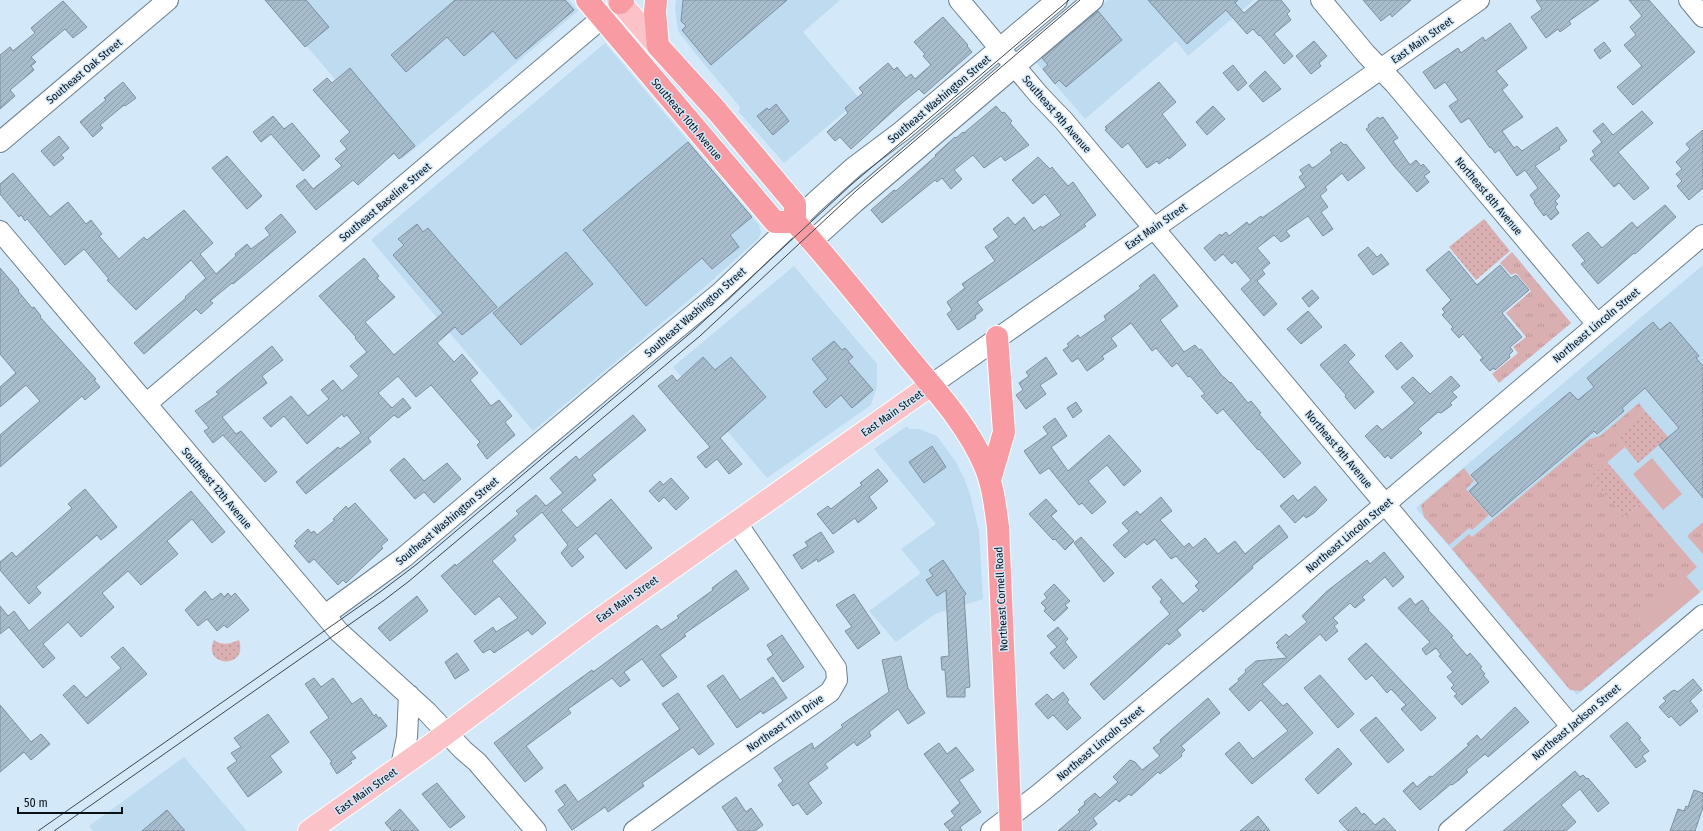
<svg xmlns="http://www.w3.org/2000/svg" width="1703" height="831" font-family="'Fira Sans Condensed',sans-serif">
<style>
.built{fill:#bedbef}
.grass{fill:url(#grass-tufts)}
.park{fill:url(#park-dots)}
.garden{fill:#daafb1}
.building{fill:url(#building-hatch);stroke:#7c909f}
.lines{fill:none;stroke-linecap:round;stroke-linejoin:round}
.minor-casing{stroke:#6b7f8e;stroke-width:22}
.major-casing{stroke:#fff;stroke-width:24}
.highway-casing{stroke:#fff;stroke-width:24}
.minor{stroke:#fff;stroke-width:20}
.major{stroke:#fbc3c7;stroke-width:22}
.highway{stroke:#f89ba2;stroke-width:22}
.tram{stroke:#3a454d;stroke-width:1}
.labels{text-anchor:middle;stroke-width:3;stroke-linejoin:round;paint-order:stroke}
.street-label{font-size:11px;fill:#091016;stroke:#d3e9fa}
</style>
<defs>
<pattern id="grass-tufts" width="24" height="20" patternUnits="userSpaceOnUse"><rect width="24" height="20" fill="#daafb1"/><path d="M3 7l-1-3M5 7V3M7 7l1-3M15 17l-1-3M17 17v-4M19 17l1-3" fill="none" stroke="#ba9698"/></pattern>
<pattern id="park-dots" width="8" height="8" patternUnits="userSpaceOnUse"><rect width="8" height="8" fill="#daafb1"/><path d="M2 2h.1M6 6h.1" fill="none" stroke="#ba9698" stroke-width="1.8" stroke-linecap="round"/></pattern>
<pattern id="building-hatch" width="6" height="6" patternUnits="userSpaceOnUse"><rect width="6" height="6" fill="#a7bccc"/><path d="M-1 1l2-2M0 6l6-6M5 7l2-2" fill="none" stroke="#8ea1ae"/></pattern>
</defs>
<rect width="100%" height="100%" fill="#d3e9fa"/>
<path class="built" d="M268,0h301l9,11 -176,148z
M676,0h164l-37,32 57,67 -76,64 -45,-51 1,-5 -45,-54 -17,-22 -3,-23z
M1108,0h146l-66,56 -12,-15 -91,78 -50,-58z
M605,43l154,182 2,8 -3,6 -51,46 -174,146 -162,-191z
M1703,265v325l-126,105 -161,-187z
M794,266l83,98v22l-6,19 -104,73 -94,-111z
M907,426l2,3h10l18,7 19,26 8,16 6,16 9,37 4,68 -48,15 -39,28 -27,-31 52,-38 -20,-24 35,-25 -62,-75z
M184,757l63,74h-154l-4,-5z"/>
<path class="grass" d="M1512,252l59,71 -72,60 -7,-9 26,-21 -5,-6 13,-10 -20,-24 25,-22 -15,-18 -5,2 -11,-12z
M1639,403l6,8 -29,25 9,11 -35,30 35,40 17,-14 55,64 -59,52 13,14 -70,58 -11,-1 -118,-141 17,-15 3,3 118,-98 10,-3z
M1464,468l10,13 -8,8 23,26 -17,15 -3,-2 -20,17 -25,-28 -3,-12z
M1703,522v32l-16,-18z"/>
<path class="park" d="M1484,219l26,32 -34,29 -27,-33z
M1645,411l23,26 -30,26 -22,-27z
M1607,462l35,41 -17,14 -35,-40z
M214,640c8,6 16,4 25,0 10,30 -38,27 -25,0z"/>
<path class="garden" d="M1652,458l30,36 -19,16 -30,-36z
M1686,576l14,16 -49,41 -13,-14z"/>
<path class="building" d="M265,0h41l23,27 -24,20z
M455,0h110l9,10 -58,49 -23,-28 -29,25 -17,-19 -41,35 -15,-17z
M683,0h104l-76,65 -29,-35 4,-4 -5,-5z
M1148,0h90l-3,3 9,10 15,-13h22l9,11 -3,3 4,6 -17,14 19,22 -9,8 -24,-29 -1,1 -6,-7 -6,5 -21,-24 -39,34z
M1363,0h48l-19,17 -2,-3 -9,7z
M1536,0h63l-30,21 2,3 -11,8 -2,-3 -12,9 -15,-21 11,-8z
M1629,0h20l46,52 -62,53 -16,-18 25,-21 -18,-21 12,-10 -6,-8 12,-11z
M63,1l24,26 -14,11 -8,-9 -34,28 5,5 -5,4 3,4 -24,20 5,6 -15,13v-54l10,-8 3,4 22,-18 -4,-5z
M1098,11l24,29 -56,47 -7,-7 -4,4 -12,-15 5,-4 -6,-7z
M943,17l25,28 -1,1 5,6 -48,42 -5,-5 -16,13 -52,47 -11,-12 -5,4 -8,-9 21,-19 -3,-5 18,-15 -4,-5 29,-25 6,7 3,-3 9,11 5,-4 4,5 16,-14 -8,-9 2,-2 -11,-12z
M1510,23l17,25 -31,23 12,14 -6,5 21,27 -21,14 12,17 3,-2 5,5 35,-24 10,14 -8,6 1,2 -25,17 25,30 -5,5 3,3 -3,3 4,6 -8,7 -5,-6 -2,2 -10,-13 1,-1 -5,-7 8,-7 -13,-18 -8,6 -18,-26 -4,3 -4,-6 -1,1 -21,-30 -8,5 -12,-17 9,-6 -13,-18 -10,7 -12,-17 35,-24 3,5 22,-16 2,4z
M1314,41l13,15 -8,7 2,3 -10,8 -15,-18z
M1604,42l7,9 -11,8 -6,-9z
M1233,65l14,18 -9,8 -15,-18z
M350,68l65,78 -16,13 -5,-6 -36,32 -5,-5 -37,30 -20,-24 9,-7 8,10 29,-23 -7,-7 12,-10 -7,-8 10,-9 -37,-42 14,-12 5,5z
M1265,71l16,18 -18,13 -14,-16z
M123,82l13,16 -11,8 -1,-1 -24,20 3,3 -10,9 -13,-15 26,-22 -2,-2z
M1159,82l17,20 -14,12 24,31 -17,14 -1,-2 -9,7 -2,-3 -10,7 -19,-25 -6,5 -17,-18 2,-2 -2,-1z
M776,104l13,17 -16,14 -16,-19 10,-8 2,2z
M996,106l6,7 2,-1 8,9 -2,2 19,22 -24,16 -4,-5 -17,12 -11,-13 -19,15 8,9 -11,10 -9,-11 -5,4 -2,-2 -53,43 -11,-13 23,-20 2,1 40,-35 -1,-1 20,-18 1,1 7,-6 1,1z
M1213,106l12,13 -18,16 -11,-13z
M1642,111l11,12 -35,29 31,36 -15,12 -15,-17 -5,4 -24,-28 5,-4 -3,-4 10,-9 -9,-11 10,-8 10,12z
M273,116l11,13 8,-6 28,33 -17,15 -32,-37 -10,8 -8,-10z
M1378,117l1,2 4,-2 15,21 -5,3 17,24 6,-5 5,6 2,-2 7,8 -6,4 5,6 -12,10 -23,-26 -28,-37 3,-2 -1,-2z
M1703,130v58l-14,12 -12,-14 5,-5 -6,-7 6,-5 -6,-7 14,-13 -4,-5z
M59,136l10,12 -8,7 3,3 -10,8 -13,-15z
M688,142l64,75 -22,18 9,12 -27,22 -10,-11 -56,48 -63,-76z
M1341,142l3,3 2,-1 19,24 -17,13 -6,-8 -17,14 2,3 -7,6 8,11 -7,5 12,17 -10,7 -15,-20 -22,15 4,5 -9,6 -7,-7 -17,13 13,15 -8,7 3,4 -8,7 20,23 -13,12 -23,-27 10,-9 -16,-19 -3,3 -9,-10 -8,7 -11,-13 16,-14 1,2 5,-4 3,4 18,-14 2,3 12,-9 1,2 44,-31 -7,-10 4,-3 -3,-4 9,-6 3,4 4,-2 16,-13 -2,-3z
M227,156l35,40 -15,13 -35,-41z
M1038,157l12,12 2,-2 3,4 13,15 5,-4 23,33 -12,9 2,2 -109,76 6,8 -8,6 1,2 -18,12 -11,-16 5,-4 -5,-8 18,-14 -3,-4 33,-23 -10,-14 14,-10 -6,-8 15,-12 7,8 9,-8 10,14 7,-5 1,2 19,-13 -16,-21 -12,10 -21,-24z
M13,173l37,44 18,-15 18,22 5,-4 11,14 -3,2 20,23 25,-22 3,3 37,-30 29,33 -13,11 16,20 20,-18 -1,-2 12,-10 4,5 19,-14 -5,-7 16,-14 15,18 -63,52 -1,-1 -22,18 3,2 -12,11 -5,-5 -52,45 -10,-11 52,-45 -1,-1 21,-19 -15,-18 -55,50 -29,-30 2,-1 -25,-30 -19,16 -38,-46 -2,2 -4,-6 -2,2 -19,-23v-10z
M1665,205l11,12 -41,37 -1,-1 -36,31 -17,-20 4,-3 -13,-16 16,-13 14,16 30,-26 5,6z
M417,224l6,8 5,-4 69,79 -35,28 -7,-8 -18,16 17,19 8,-8 16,19 -8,7 21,26 8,-6 13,16 -7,6 10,13 -28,24 -10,-14 3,-3 -49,-57 -15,12 -18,-21 -20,17 14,15 11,-10 8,10 -13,10 -4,-3 -26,23 3,4 -65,52 -10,-12 42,-35 2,2 21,-16 -14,-18 -3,2 -2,-3 -35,30 -23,-28 -13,11 -8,-9 28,-22 17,20 21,-17 -8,-9 12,-10 9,11 17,-15 -9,-10 17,-14 -12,-14 1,-1 -37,-41 45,-38 15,18 -2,2 18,19 -30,25 29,33 49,-42 -50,-58 11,-10 -6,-6z
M1368,247l9,10 4,-3 8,10 -16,11 -15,-20z
M1449,251l28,34 23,-20 11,13 5,-3 13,15 -27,23 20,24 -12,10 3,4 -4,4 1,2 -15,13 -1,-2 -4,3 -10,-11 3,-2 -20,-24 -4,4 -8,-9 2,-2 -11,-12 3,-3 -3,-3 9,-9 -25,-30z
M566,252l27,32 -72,61 -28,-32z
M0,268l19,22 -1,1 14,17 2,-1 7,9 -1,1 56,62 -2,1 6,7 -15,13 -3,-4 -82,71v-32l40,-34 -14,-16 -26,22v-20l16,-14 -16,-19z
M1154,274l24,32 -18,14 24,32 11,-7 4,5 2,-1 22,28h1l6,6 1,-1 17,21 3,-2 10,12 -2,1 42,49 -17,15 -25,-29 -1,1 -35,-41 -6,5 -16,-18 4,-2 -15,-18 -2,1 -11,-14 -5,4 -16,-19 -4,3 -21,-28 -20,15 6,8 -15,10 2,3 -17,12 -9,-13 -6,4 -9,-12 6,-4 -2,-2 11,-9 2,3 26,-18 -2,-4 37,-28 -2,-2z
M1312,290l7,8 -10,9 -7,-9z
M1308,311l14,16 -21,17 -14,-15z
M1653,322l7,8 10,-8 29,34 -3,2 7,8v132l-44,-53 20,-17 -34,-40 -23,20 2,3 -27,23 -3,-3 -102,86 -23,-26 9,-8 -7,-8 99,-83 8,8 16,-13 -7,-9z
M834,341l8,9 3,-2 8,9 -5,4 25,29 -21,18 -11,-13 -15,13 -13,-16 15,-13 -16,-20z
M1401,342l12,14 -16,14 -12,-14z
M1345,344l10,11 -7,7 26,30 -19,17 -10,-12 1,-2 -26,-30z
M272,346l11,14 -21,16 5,7 -45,34 14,17 5,-3 36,41 -12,10 -42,-47 -10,8 -9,-12 5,-3 -14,-17 24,-17 -3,-2z
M703,357l12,13 16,-13 35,40 -46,41 22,26 -13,10 -12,-15 -11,9 -9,-11 13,-10 -52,-61 14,-11 5,6z
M1046,357l11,17 -17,11 6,9 -20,15 -10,-14 7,-5 -4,-7 10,-7 -3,-4z
M1451,376l9,10 -8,6 5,5 -7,6 2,2 -11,8 -3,-1 -20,17 4,4 -31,26 -3,-4 -3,3 -20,-22 12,-11 5,5 33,-27 -14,-16 12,-10 17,17z
M1076,402l6,9 -9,7 -6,-10z
M633,415l13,15 -54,45 4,5 -35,30 16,18 34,-29 41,49 -26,21 -30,-36 -19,16 7,8 -12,10 -11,-14 7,-8 -26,-33 -29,24 3,4 -24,21 54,62 -14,12 -4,-5 -34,23 -4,-4 -7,4 -9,-12 19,-14 3,5 22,-14 -19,-22 -24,19 -34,-39 14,-12 1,2 63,-52 -3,-3 20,-16 10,11 17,-13 -13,-15 26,-22 3,4z
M1055,418l12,18 -16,11 17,24 41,-36 32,36 -17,15 -17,-21 -19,16 18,21 -14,12 -10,-11 -3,2 -30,-37 -9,6 -16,-23 24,-17 -5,-7z
M932,446l14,21 -22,16 -15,-21z
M404,458l20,23 23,-18 14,16 -27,24 -10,-11 -9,7 -25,-29z
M878,469l10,12 -19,16 8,11 -19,15 -3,-5 -22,16 -16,-20 11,-8 3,3 31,-24 -2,-2z
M671,478l18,20 -13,12 -12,-13 -5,5 -10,-11 11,-10 3,4z
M1315,486l12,14 -13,13 -8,5 -2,-3 -9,8 -15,-17 13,-11 5,6z
M85,489l32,38 -16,13 -4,-5 -61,52 5,6 -12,11 -29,-34v-8l12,-10 4,5 56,-49 -4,-4z
M191,491l34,41 -13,11 -20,-24 -25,22 11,13 -37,31 -13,-14 -26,22 12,14 -33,30 -13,-15 -25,22 12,14 -12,10 -34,-41 -9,7v-28l8,10 6,-5 15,20z
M1161,497l11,14 -12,9 24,27 5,-4 4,5 12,-10 13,16 17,-13 10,13 34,-29 9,12 -36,29 1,2 -50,44 -2,-3 -24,21 4,5 -12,10 -2,-2 -63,57 -14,-16 80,-70 -10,-12 2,-3 -10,-12 9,-8 22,25 16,-14 -4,-4 4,-4 -23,-26 -5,3 -16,-20 -8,6 -3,-3 -19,16 -12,-13 16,-14 -7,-8 15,-12 3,4z
M1046,499l11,12 -6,5 23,25 -9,9 -10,-11 -2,1 -24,-26z
M355,503l33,37 -7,6 2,2 -37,35 -3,-3 -5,5 -24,-26 -5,4 -15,-17 3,-3 -2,-2 13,-12 3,4 3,-2 3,4 18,-15 -2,-1 13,-13 2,3z
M821,532l13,20 -16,10 -1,-3 -15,10 -9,-14 15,-9 -3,-4z
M1081,537l33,36 -10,9 -30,-39z
M1384,552l20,25 -11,10 -8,-10 -23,20 3,3 -10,8 -5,-5 -17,15 5,5 -4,3 4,5 -12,10 -6,-7 -58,50 21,22 4,-3 26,30 -61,51 -27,-30 14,-12 14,17 35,-28 -27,-31 -12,11 -20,-22 10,-8 -1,-2 8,-7 -1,-2 11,-9 31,-3 -10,-11 2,-1 -3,-3 10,-9 3,3 18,-15 -5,-6 24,-24 41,-32 3,4z
M943,560l23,34 -2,2 6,91 -5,1v9h-18l-2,-27h-3l-1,-13 8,-1 -3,-66 -9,6 -11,-16 7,-4 -4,-6z
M736,570l13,19 -65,45 2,2 -26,19 17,22 -14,10 -21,-28 -18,13 6,8 -10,7 -8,-9 -44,31 3,4 -45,33 17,22 -18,14 -31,-39 69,-52 29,-21 1,2 64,-47 4,5 18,-12 -2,-2 36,-26 -1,-2z
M1054,584l16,17 -5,4 3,3 -14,13 -10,-10 2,-3 -5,-5 6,-5 -3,-4z
M205,591l7,9 9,-7 3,4 4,-4 3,4 4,-4 14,17 -22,18 -3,-3 -7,6 -10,-12 -9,7 -13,-16z
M854,594l26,39 -22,16 -13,-18 7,-4 -16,-22z
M417,596l11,15 -38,30 -12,-13z
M1410,598l5,7 7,-5 7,9 -1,1 25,26 -2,1 16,19 3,-3 12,14 -2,1 5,6 -2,1 6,7 -27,23 -8,-9 3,-2 -6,-6 3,-3 -7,-8 6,-5 -14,-16 2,-1 -5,-7 -10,7 -4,-6 8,-7 -32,-34z
M1058,627l10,12 -3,3 12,15 -13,12 -14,-16 7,-6 -10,-11z
M782,635l22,32 -21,15 -16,-23 6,-4 -6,-10z
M1366,643l70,75 -15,13 -20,-22 5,-4 -15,-16 -4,4 -15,-18 -6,5 -18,-21z
M123,647l24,27 -59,50 -25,-29 11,-10 12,13 35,-30 -10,-11z
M457,653l12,17 -14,9 -10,-17z
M901,656l7,32 17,25 -17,11 -10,-15 -29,23 2,4 -14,10 -3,-4 -29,22 3,4 -20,15 14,20 -15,12 -9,-12 -5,3 -15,-21 5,-4 -9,-13 38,-25 2,6 29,-22 -2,-2 48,-33 -7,-32z
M723,675l17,25 33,-23 14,21 -24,16 -2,-3 -24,17 -30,-42z
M1320,675l34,39 -16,14 -34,-40z
M314,678l7,9 12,-9 19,26 9,-6 13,18 2,-2 2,4 2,-1 7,9 -36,26 5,6 -6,3 2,2 -15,11 -7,-11 2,-1 -22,-30 19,-14 -24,-34z
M1693,679l9,11 -12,11 8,10 -18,15 -9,-10 -2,2 -10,-11 7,-6 -3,-3 9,-7 3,-1 2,2 3,-2z
M1063,692l6,8 -2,2 14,16 -14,12 -14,-15 -5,4 -13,-15 12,-10 6,6z
M678,693l36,51 -15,11 -6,-8 -51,36 2,3 -36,26 -3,-5 -33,23 -14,-20 7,-5 -10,-14 10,-7 13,18 102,-73 -18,-25z
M1208,698l12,15 -39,33 4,4 -4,4 1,2 -22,18 -2,-2 -27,24 -2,-2 -10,8 -3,-3 -23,19 4,6 -8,7h-31l22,-19 -2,-2 7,-6 -1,-2 11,-9 5,5 18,-16 -5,-5 17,-17 5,2 7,8 18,-14 -7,-8 8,-6 -1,-2z
M0,705l31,37 10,-8 9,10 -19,16 -7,-8 -24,20z
M1515,707l14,15 -41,35 -3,-3 -19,16 2,2 -9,8 -7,5 -1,-1 -31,26 -17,-19 10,-9 4,5 13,-11 2,1 37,-32 -2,-1 10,-9 4,5z
M268,714l21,28 -19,14 12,16 -34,25 -21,-29 10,-7 -6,-8 10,-6 -7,-9z
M1376,717l28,33 -16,13 -28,-33z
M1627,722l14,16 -2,1 10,12 -7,5 4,5 -10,7 -26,-32z
M939,743l8,11 9,-7 18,23 -15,10 22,32 -21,15 2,4h-12l-6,-7 11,-8 -4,-5 9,-8 -36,-49z
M1338,748l14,16 -34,30 -13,-15z
M1575,771l5,6 3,-2 4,4 1,-1 21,25 -11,9 -18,-23 -19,16 15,17 -10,9h-63z
M437,783l28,34 -15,11 -28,-34z
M1694,790l9,3v14l-8,24h-25l8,-22 6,2 2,-5 2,1z
M736,797l10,15 5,-4 12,17 -8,6h-17l-16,-24z
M1356,807l6,8 2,-2 11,12 9,-7 12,13h-48l-9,-10z
M400,809l19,22h-27l-7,-8z
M167,810l18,21h-43z
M1258,816l12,15h-30z"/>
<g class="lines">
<g class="minor-casing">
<path id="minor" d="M959,0l80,95 25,26 507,605
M1321,0l45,54 28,29 203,241
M1689,0l14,17
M0,142l168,-142
M0,231l339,401 88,80 36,38 14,12 59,69
M812,241l42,-38 239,-203
M931,385l548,-385
M146,404l456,-386
M325,615l78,-57 216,-182 102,-84 95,-91 38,-34 48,-36 155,-131
M401,766l6,-29 2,-42
M634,831l77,-56 119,-83 7,-12 -1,-12 -100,-146
M991,831l47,-36 241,-201 424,-359
M1449,831l254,-216"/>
</g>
<g class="major-casing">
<path id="major" d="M618,0l40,46
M309,831l122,-86 162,-121 338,-239"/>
</g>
<g class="highway-casing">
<path id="highway" d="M587,0l188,222h20
M656,0l-1,12 3,34 59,65 78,93v18c39,43 75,89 112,134 28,34 60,68 77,108 9,20 11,42 14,63l13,304
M620,3l3,-3
M990,480l14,-48 -7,-95"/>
</g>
<use href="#minor" class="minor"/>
<use href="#major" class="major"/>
<use href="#highway" class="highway"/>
<path class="tram" d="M38,831l342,-239 37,-28 277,-234 158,-146 217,-184
M54,831l329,-230 25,-19 292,-246 157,-146 223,-190"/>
</g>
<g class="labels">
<g class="street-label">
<text transform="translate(1422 40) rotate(-35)" y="4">East Main Street</text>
<text transform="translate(84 71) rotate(-40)" y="4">Southeast Oak Street</text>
<text transform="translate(939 99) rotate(-40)" y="4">Southeast Washington Street</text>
<text transform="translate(1057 114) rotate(49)" y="4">Southeast 9th Avenue</text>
<text transform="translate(687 119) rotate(50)" y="4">Southeast 10th Avenue</text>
<text transform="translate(1489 196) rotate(50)" y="4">Northeast 8th Avenue</text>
<text transform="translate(385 202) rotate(-40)" y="4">Southeast Baseline Street</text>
<text transform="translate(1156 226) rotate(-35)" y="4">East Main Street</text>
<text transform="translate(695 312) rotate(-41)" y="4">Southeast Washington Street</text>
<text transform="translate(1596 325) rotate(-40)" y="4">Northeast Lincoln Street</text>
<text transform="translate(892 413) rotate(-35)" y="4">East Main Street</text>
<text transform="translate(1339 449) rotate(50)" y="4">Northeast 9th Avenue</text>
<text transform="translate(217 488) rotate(50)" y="4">Southeast 12th Avenue</text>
<text transform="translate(447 521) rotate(-40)" y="4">Southeast Washington Street</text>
<text transform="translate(1349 535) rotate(-40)" y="4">Northeast Lincoln Street</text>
<text transform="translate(627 599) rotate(-35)" y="4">East Main Street</text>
<text transform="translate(1001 599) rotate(-93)" y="4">Northeast Cornell Road</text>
<text transform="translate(1576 722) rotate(-40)" y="4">Northeast Jackson Street</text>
<text transform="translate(785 723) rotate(-35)" y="4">Northeast 11th Drive</text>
<text transform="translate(1100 743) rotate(-40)" y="4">Northeast Lincoln Street</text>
<text transform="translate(366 791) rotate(-35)" y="4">East Main Street</text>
</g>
</g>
<path d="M18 807v6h104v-6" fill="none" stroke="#091016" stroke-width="2"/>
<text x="24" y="807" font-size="12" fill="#091016" stroke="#d3e9fa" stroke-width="3" paint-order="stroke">50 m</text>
</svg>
